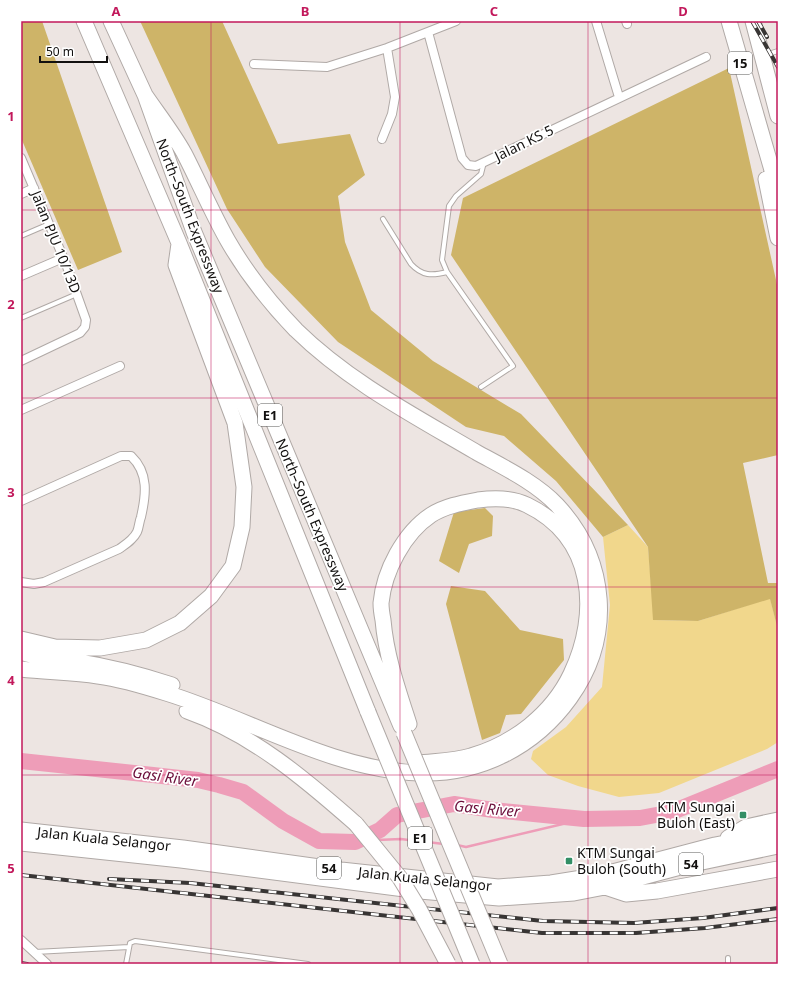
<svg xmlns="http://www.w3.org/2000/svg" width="799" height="985" font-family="'Noto Sans',sans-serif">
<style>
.green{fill:#f1d78c}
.forest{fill:#ceb468}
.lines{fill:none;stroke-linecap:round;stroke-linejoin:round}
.stream{stroke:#ee9db8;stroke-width:2.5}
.river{stroke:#ee9db8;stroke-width:16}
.lane-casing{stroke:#b0a9a6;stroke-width:6}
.street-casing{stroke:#b0a9a6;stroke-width:10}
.highway-casing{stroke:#b0a9a6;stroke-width:17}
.lane{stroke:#fff;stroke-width:4}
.street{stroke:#fff;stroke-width:8}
.highway{stroke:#fff;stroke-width:15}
.rail-casing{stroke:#383534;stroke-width:4}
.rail{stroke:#fff;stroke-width:2.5;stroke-dasharray:8;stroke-linecap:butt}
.highway-bridge-casing{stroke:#b0a9a6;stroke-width:17;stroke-linecap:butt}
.highway-bridge{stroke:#fff;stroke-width:15}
.grid{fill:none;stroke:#c2185b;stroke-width:1;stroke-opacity:0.55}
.poi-dot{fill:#338f66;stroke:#fff;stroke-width:1.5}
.labels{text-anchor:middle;stroke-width:3.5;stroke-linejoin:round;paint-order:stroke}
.shield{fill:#fff;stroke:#595857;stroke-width:1}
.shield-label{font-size:13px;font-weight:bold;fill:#12100f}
.street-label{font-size:14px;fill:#12100f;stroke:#fff}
.poi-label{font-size:14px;fill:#12100f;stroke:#fff;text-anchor:end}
.water-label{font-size:15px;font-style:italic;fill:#6c0e3b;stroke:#fff}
.neatline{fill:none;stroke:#c2185b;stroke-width:1.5}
.grid-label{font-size:13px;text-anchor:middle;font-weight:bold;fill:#c2185b}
</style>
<rect width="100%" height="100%" fill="#ede5e2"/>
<path class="green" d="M628,525l20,22 6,73 44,1 72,-23 8,32v112l-11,7 -108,44 -40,4 -41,-11 -30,-11 -17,-16 2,-8 33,-24 36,-40 8,-82 -7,-68z"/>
<path class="forest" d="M21,21h21l80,231 -44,18 -57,-132z
M140,21h82l56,123 72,-10 15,41 -27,21 7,46 26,68 62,51 88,53 107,111 -25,12 -47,-56 -52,-45 -38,-9 -128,-85 -73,-75 -38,-58z
M729,68l49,221v166l-35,8 25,120h10v47l-8,-31 -72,22 -45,-1 -5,-73 -197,-292 12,-57z
M485,508l8,8 -1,20 -23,8 -10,29 -20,-12 15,-49z
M451,586l34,5 35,39 43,9 1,21 -43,54 -15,1 -6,18 -18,7 -36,-136z"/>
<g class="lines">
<path class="stream" d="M377,840l24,-1 15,2
M355,842l7,-1
M427,842l17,2
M457,845l9,2 118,-28"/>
<path class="river" d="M21,761l132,14 45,5 21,5 24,7 40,29 36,20 36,1 25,-12 17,-15 57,-11 39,6 91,9 56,-1 32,-6 106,-43"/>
<g class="lane-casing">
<path id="lane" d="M765,55l13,-4
M383,219l28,45c11,12 21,12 36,8
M21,236l28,-12
M21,318l56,-24
M481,387l32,-21 -66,-94 -5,-12 7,-54 7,-10 25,-22 3,-12
M35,952l94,-5
M728,958v6
M126,964l4,-21 5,-2 173,23"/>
</g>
<g class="street-casing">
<path id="street" d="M596,21l23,76
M626,21l1,3
M428,32l34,126 6,7 8,1 230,-109
M254,64l73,3 60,-19 69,-27
M382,139l10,-25 3,-17 -8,-49
M21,158l45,106 20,56 -1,7 -5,6 -59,28
M21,194l13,-6
M21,276l42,-18
M21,410l99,-44
M21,501l100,-45h10c18,17 15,39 10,61 -2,5 -2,11 -4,15 -4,8 -11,12 -18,17l-75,33 -10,2 -13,-2
M21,940l26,24"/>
</g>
<g class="highway-casing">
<path id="highway" d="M84,21l95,222 189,469
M111,21l34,74 49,137 207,494
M729,21l49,170
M753,21l25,95
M766,179l12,59
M21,639l34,8 45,1 46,-8 34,-17 31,-27 22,-30 9,-39 2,-40 -9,-64 -59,-158 3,-21
M21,652c18,7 39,7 58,10 32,5 62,13 93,23
M21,669c25,3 52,3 77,7 22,3 46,10 68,17 82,25 166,77 253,80 61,2 116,-26 151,-75 44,-61 38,-138 -13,-193 -22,-23 -54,-38 -81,-53 -63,-37 -128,-71 -180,-122 -26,-27 -49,-56 -68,-89 -16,-28 -29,-59 -44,-88 -11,-20 -26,-39 -39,-58
M187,711c65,23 118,68 169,113
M409,724c-11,-34 -23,-68 -26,-104 -1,-5 -2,-12 -2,-17 3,-32 23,-70 50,-88 14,-9 31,-12 47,-15 15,-2 35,-2 49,5 68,33 73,108 44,169 -19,40 -58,70 -100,82 -16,5 -35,5 -53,7
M21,830l162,18 158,22 157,17 53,-4 50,-8 114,-30 63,-12
M728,838l18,-11 32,-7
M21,843l160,17 239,31 79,7 75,-5 31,-6 83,-22 90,-19
M605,887l21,7 31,-3 121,-22"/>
</g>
<use href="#lane" class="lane"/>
<use href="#street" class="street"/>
<use href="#highway" class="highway"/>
<g class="rail-casing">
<path id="rail" d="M752,21l26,46
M758,21l9,16
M21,875l521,58h94l69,-5 73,-9
M109,879l81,4 353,38 91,2 69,-5 75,-10
M21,963l6,1"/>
</g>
<use href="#rail" class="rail"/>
<g class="highway-bridge-casing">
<path id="highway-bridge" d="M368,712l104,252
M404,733l96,231
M356,824l44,54 19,31 29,55"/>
</g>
<use href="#highway-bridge" class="highway-bridge"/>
</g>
<path class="grid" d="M211,21v943M400,21v943M588,21v943M21,210h757M21,398h757M21,587h757M21,775h757"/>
<g class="poi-dot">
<rect x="739" y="811" width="8" height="8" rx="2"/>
<rect x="565" y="857" width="8" height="8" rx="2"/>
</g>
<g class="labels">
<g class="shield">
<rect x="728" y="52" width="24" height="22" rx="3"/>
<rect x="258" y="404" width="24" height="22" rx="3"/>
<rect x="408" y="827" width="24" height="22" rx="3"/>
<rect x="679" y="853" width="24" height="22" rx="3"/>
<rect x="317" y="857" width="24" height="22" rx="3"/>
</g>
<g class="shield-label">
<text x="740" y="68">15</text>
<text x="270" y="420">E1</text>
<text x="420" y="843">E1</text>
<text x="691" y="869">54</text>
<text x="329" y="873">54</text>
</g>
<g class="street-label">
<text transform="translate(524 143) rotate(-26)" y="5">Jalan KS 5</text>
<text transform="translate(190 216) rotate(69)" y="5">North–South Expressway</text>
<text transform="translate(56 242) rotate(68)" y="5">Jalan PJU 10/13D</text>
<text transform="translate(312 515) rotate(67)" y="5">North–South Expressway</text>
<text transform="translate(104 839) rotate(6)" y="5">Jalan Kuala Selangor</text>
<text transform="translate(425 879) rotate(6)" y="5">Jalan Kuala Selangor</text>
</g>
<g class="poi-label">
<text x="735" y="812">KTM Sungai<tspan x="735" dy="16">Buloh (East)</tspan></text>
<text x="577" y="858" text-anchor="start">KTM Sungai<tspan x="577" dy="16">Buloh (South)</tspan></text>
</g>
<g class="water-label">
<text transform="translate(165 777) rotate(8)" y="5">Gasi River</text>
<text transform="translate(487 809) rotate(5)" y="5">Gasi River</text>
</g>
</g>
<rect width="799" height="985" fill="none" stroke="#ffffff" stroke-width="44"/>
<path d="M40 56v6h67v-6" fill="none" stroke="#12100f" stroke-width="2"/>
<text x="46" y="56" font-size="12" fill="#12100f" stroke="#ffffff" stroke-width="3" paint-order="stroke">50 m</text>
<rect x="22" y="22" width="755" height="941" class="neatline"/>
<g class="grid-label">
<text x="116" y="16">A</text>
<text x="305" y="16">B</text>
<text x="494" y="16">C</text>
<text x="683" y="16">D</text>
<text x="11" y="121">1</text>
<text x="11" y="309">2</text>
<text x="11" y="497">3</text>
<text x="11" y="685">4</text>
<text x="11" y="873">5</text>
</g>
</svg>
